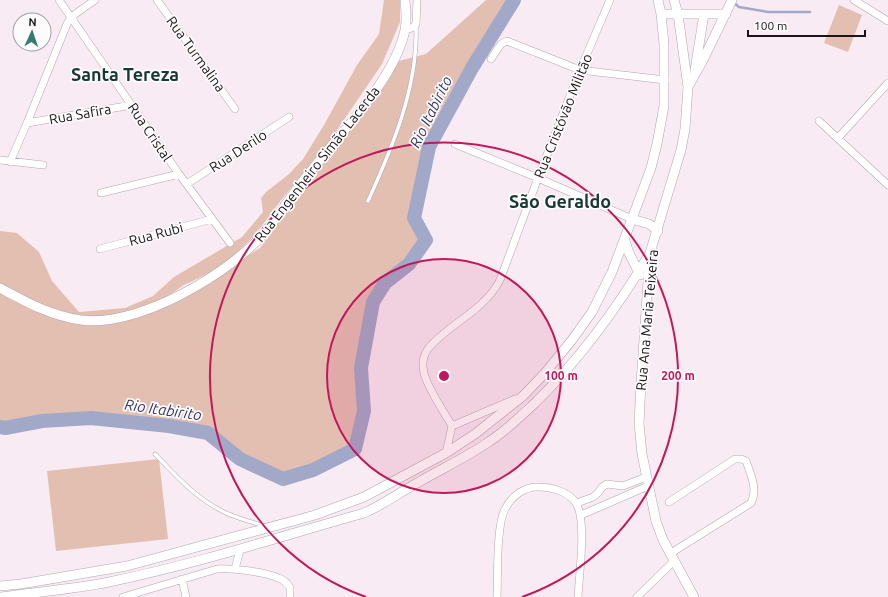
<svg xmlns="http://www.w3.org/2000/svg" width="888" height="597" font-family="Ubuntu,sans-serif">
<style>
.green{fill:#e3bfb2}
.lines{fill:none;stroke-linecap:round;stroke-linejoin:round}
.stream{stroke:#a2a8c8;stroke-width:2.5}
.river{stroke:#a2a8c8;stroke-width:14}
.service-casing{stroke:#b2a6ae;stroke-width:4.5}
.minor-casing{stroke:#b2a6ae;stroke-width:8}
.tertiary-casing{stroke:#b2a6ae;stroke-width:10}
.service{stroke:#fff;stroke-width:3.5}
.minor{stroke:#fff;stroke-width:7}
.tertiary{stroke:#fff;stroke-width:9}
.ring{fill:none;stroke:#c2185b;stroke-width:2}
.labels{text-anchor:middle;stroke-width:3.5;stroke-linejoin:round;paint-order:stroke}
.street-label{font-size:14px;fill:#181417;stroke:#fefbfd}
.water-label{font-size:15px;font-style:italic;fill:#353966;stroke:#fefbfd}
.district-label{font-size:18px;font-weight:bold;fill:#173935;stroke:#fefbfd}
.centre{fill:#c2185b;stroke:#fefbfd;stroke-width:2}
.ring-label{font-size:12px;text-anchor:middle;font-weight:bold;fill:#c2185b;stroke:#fefbfd;stroke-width:3.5;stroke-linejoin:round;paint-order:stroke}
</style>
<rect width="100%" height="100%" fill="#f8ebf3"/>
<path class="green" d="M384,0h16v22l-18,42 -56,82 -44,53 -28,37 -32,31 -38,18 -16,11 27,-7 65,-41 47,-66 49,-60 43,-61 27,-7 60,-54h28l-42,68 -43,79 -15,71 12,22 -17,24 -24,19 -12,19 -12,66 3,43 -10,38 -41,21 -30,9 -43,-20 -32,-26 -39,-7 -78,-8 -49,3 -37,7 -5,-1v-196l17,2 22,19 13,29 27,31 46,-4 28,-12 21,-19 68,-40 21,-25 -2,-14 5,-6 23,-18 14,-15 21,-34 33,-60 22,-31z
M839,5l23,10 -14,37 -24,-9z
M159,459l9,80 -112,12 -9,-80z"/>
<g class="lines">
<path class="stream" d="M733,2l6,5 29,5h42"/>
<path class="river" d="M0,427l5,1 37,-7 49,-3 78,8 39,7 32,26 43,20 30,-9 42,-21 9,-38 -3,-43 12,-66 12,-19 24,-19 17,-24 -12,-22 15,-71 43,-79 42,-68"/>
<g class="service-casing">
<path id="service" d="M368,201c25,-55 50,-114 48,-175
M155,454c20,21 39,42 65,56 14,8 30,11 44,16"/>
</g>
<g class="minor-casing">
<path id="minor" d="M59,0l120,174 51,69
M157,0l78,109
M854,0l34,21
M405,30l7,-2 4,-4 1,-24
M491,59l10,-15 6,-3 73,29 85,10
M819,121l69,64
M27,123l105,-18
M838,138l50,-55
M455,144l83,34 94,41
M0,160l43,5
M10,162l17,-39 40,-99 4,-7 24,-17
M187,184l102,-67
M101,193l78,-19
M100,249l112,-30
M452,426l63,-27
M446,453l6,-27c-8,-14 -25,-39 -28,-53 -2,-8 -1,-17 4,-24 5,-7 13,-13 20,-19 18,-14 41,-28 52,-50l38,-102 42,-108 30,-70
M669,502l66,-43h6l5,2c5,14 12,29 5,42l-80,50
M577,503l16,-6 5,-4 4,-6 5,-3 16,2 23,-9
M581,515l67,-29
M235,569l5,-19
M182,579l4,18
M123,597l94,-28c17,-1 49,3 64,10 4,2 7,5 9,9v9
M497,597c1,-21 -1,-71 8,-88 6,-12 19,-23 34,-22 13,0 30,5 37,16 11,17 3,73 2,94
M637,597l38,-37"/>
</g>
<g class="tertiary-casing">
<path id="tertiary" d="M674,0l4,14 10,73
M661,14h65
M695,70l9,-56
M632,219l17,5 9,7
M625,241l4,12 11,22
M0,288c26,14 51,28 81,32 57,8 150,-47 185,-89 13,-16 24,-33 36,-49 7,-9 14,-17 21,-26 28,-34 73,-82 82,-126 2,-9 1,-20 0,-30
M0,586l21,-2 106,-18 188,-51 49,-18 82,-44 29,-19 48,-38 22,-23 27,-33 20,-28 20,-40 39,-104 6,-24 7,-38v-62l-3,-30 -3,-14
M1,597c36,-5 73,-8 108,-15 87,-18 170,-45 255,-69 19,-8 36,-21 55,-31 24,-14 48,-25 71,-41 17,-11 31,-25 46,-39 45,-44 82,-95 114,-149
M694,597l-31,-57 -7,-19 -14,-67 -3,-31 2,-40 9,-130 31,-103 4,-21 3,-42 16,-29 28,-58"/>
</g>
<use href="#service" class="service"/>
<use href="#minor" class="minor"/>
<use href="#tertiary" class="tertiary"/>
</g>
<circle cx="444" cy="376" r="117" fill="#c2185b" fill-opacity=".12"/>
<g class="ring">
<circle cx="444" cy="376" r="117"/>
<path d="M366 597A234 234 0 1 1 522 597"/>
</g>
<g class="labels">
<g class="street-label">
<text transform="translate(196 54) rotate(54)" y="5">Rua Turmalina</text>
<text transform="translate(80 114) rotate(-10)" y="5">Rua Safira</text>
<text transform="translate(563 116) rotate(-68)" y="5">Rua Cristóvão Militão</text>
<text transform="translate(150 132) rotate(56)" y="5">Rua Cristal</text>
<text transform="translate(238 151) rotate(-33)" y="5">Rua Derilo</text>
<text transform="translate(317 164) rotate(-52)" y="5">Rua Engenheiro Simão Lacerda</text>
<text transform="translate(156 234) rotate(-15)" y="5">Rua Rubi</text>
<text transform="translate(647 320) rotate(-85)" y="5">Rua Ana Maria Teixeira</text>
</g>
<g class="water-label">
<text transform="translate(431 112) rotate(-64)" y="5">Rio Itabirito</text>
<text transform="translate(163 410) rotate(8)" y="5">Rio Itabirito</text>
</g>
<g class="district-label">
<text x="125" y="81">Santa Tereza</text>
<text x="560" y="208">São Geraldo</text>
</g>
</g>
<circle cx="444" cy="376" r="6" class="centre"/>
<g class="ring-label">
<text x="561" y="380">100 m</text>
<text x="678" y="380">200 m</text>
</g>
<g transform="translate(32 32) rotate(3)"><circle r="19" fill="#fefbfd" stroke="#a29fa1"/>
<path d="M0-3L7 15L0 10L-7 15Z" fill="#347b74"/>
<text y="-6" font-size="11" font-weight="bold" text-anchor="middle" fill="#181417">N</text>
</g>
<path d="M748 30v6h117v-6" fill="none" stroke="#181417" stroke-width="2"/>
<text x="754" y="30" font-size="12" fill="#181417" stroke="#fefbfd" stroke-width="3" paint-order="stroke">100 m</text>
</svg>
